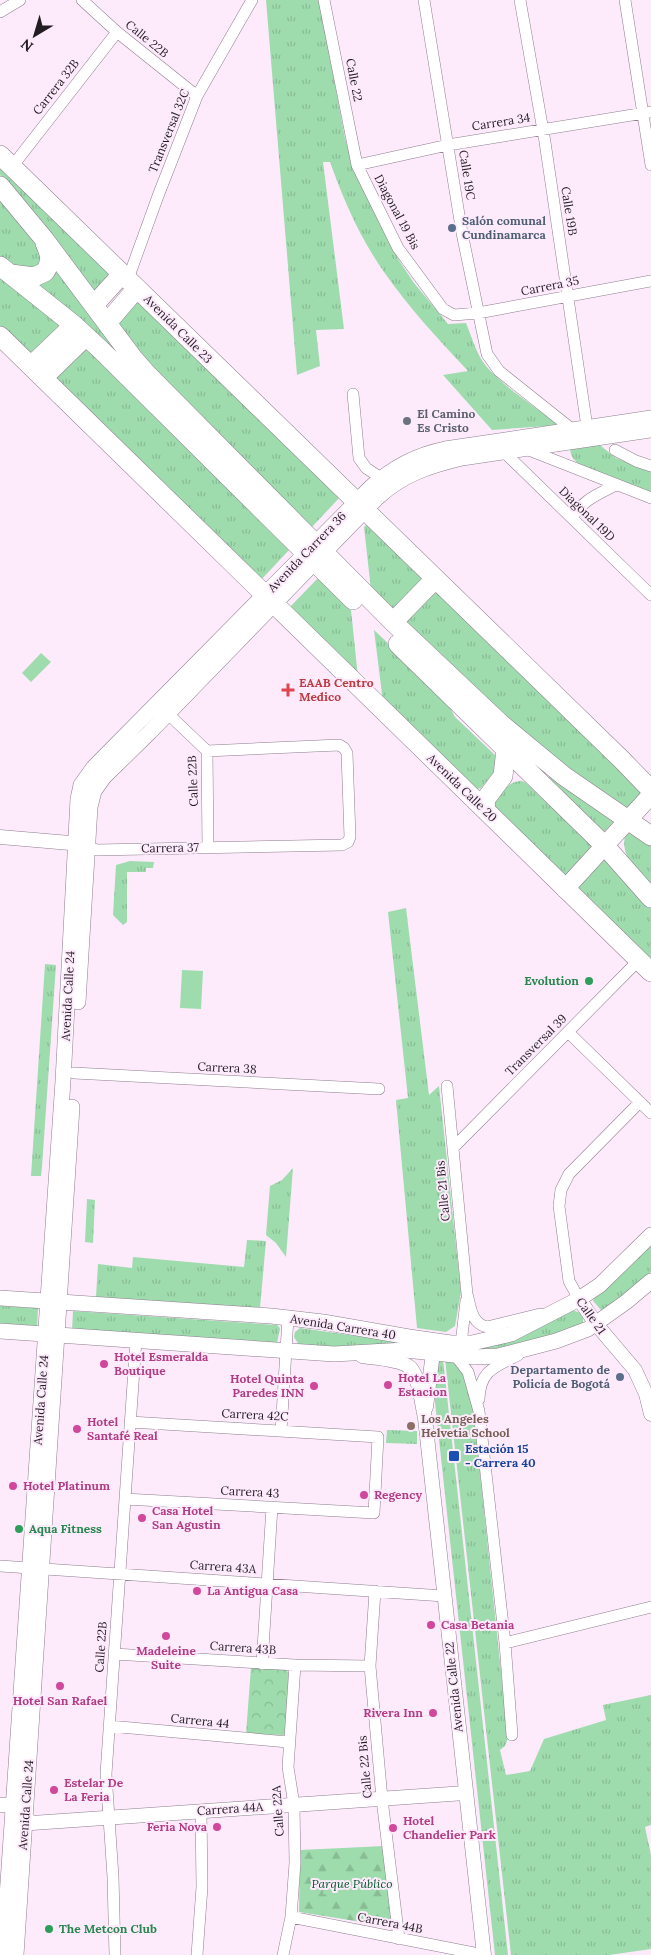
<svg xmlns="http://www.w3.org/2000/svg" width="651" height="1955" font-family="Lora,serif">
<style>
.grass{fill:url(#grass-tufts)}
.forest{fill:url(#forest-firs)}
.park{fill:url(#park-crowns)}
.pitch{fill:#9edbad}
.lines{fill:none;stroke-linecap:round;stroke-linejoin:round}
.minor-casing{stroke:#8e7e8e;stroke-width:12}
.tertiary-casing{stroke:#8e7e8e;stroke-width:15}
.secondary-casing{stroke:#8e7e8e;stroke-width:16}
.primary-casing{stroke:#8e7e8e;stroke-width:19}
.trunk-casing{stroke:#8e7e8e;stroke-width:20}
.minor{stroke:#fff;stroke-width:11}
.tertiary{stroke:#fff;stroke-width:14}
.secondary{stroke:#fff;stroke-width:15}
.primary{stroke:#fff;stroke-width:18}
.trunk{stroke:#fff;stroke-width:19}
.service-dot{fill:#5c6f8a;stroke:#fdebfc;stroke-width:2}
.worship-dot{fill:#6b7280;stroke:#fdebfc;stroke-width:2}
.health-dot{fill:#e0444e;stroke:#fdebfc;stroke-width:2}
.leisure-dot{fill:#2e9e5b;stroke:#fdebfc;stroke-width:2}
.hotel-dot{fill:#d1479c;stroke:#fdebfc;stroke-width:2}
.education-dot{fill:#8d6e63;stroke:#fdebfc;stroke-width:2}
.transit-dot{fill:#1a4fb4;stroke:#fdebfc;stroke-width:2}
.labels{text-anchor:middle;stroke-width:4;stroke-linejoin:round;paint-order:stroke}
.street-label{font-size:12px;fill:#231d23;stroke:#fdebfc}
.service-label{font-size:12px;font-weight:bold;fill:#4e5e75;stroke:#fdebfc;text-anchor:start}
.worship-label{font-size:12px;font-weight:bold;fill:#5b616d;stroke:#fdebfc;text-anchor:start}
.health-label{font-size:12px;font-weight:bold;fill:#be3a42;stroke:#fdebfc;text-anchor:start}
.leisure-label{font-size:12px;font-weight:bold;fill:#27864d;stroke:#fdebfc;text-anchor:start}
.hotel-label{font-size:12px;font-weight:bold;fill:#b23c85;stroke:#fdebfc;text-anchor:start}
.education-label{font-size:12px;font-weight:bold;fill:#785e54;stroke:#fdebfc;text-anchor:start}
.transit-label{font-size:12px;font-weight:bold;fill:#164399;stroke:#fdebfc;text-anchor:start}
.park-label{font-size:12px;font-style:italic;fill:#005728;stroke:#fdebfc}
</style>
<defs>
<pattern id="grass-tufts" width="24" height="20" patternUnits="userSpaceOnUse" patternTransform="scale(1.25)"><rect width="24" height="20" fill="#9edbad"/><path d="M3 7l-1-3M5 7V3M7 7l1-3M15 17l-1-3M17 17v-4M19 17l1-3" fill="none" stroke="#88bc95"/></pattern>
<pattern id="forest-firs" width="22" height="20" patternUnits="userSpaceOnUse" patternTransform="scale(1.25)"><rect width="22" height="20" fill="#9edbad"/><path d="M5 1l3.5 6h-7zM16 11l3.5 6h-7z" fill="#88bc95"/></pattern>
<pattern id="park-crowns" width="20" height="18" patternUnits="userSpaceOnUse" patternTransform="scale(1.25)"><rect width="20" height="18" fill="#9edbad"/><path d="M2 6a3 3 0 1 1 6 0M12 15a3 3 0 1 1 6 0" fill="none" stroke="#88bc95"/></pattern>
</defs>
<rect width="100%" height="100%" fill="#fdebfc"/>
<path class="grass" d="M266,0h53l26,138 8,28 45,93 16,24 34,41 18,-1c6,14 10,31 20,43 18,21 51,43 74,59l-68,5 -49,-55 25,-4c-29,-31 -59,-63 -84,-99 -24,-34 -40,-71 -54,-110h-7l21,167 -28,1 4,36 -23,9z
M0,165l112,108 -17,18 -95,-116z
M0,201l42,50v18l-24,-1 -18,-12z
M54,267l100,123 -120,-106z
M0,275l65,50 -35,33 -30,-30z
M136,295l206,200 -32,34 -157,-157 -35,-47v-6z
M87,348l203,201 -31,33 -205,-202z
M596,442l20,16 35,14v21l-69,-27c-8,-5 -12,-10 -12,-19z
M369,522l56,55 -34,33 -20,-20 -7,-63z
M318,578l33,32 7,67 -69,-69z
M435,587l211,203 -19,20 -80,-56 -145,-132z
M374,630l69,65 12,22 41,39 1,12 -16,20 -7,2 -91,-88z
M552,774l63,46 -12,13 -56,-54z
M522,781l4,2 25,24 11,6 33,34 -30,32 -72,-68 -1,-8c9,-10 16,-22 30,-22z
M628,827l23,19v40c-16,-19 -35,-32 -23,-59z
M606,857l45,51v57l-76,-75z
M130,861l24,1 -1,6h-7v4h-19v50l-4,3 -10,-10 3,-50z
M406,908l23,187 10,-9 22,206 -6,34 -9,6 -29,-4 -21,-228 12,-2 -20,-186z
M45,964l11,1 -14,202 -1,9h-10z
M293,1168l-7,89 -10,-14 -10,-8 4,-49 12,-6z
M87,1199l8,1 -2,43 -8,-1z
M247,1240l19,1 -6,67 -164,-11 2,-33 34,4 1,-11 111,10z
M651,1243v29l-23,21 -26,18 -9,-10 1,-3z
M0,1306l38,2 -1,21 -37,-2z
M573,1310l7,3 3,5v6c-34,13 -77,32 -113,24z
M73,1311l204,14 3,3 -3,15 -205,-12z
M300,1328l99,14 -1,3 -77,2 -22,-2 -5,-8 1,-5z
M438,1359h5l65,596h-13l-62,-571z
M445,1359l17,5 11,42 35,332 -3,8 -5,4 6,25 24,-4 14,-32 62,-19 -3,-15 48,-10v130l-6,2 6,28v94l-42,6h-98z
M387,1430l30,1v13l-31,-1z"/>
<path class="forest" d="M385,1846l8,81 -94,-15 1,-62z"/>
<path class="park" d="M251,1667l34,2 4,4 -3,62 -40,-1z"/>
<path class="pitch" d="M41,653l10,9 -20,20 -9,-9z
M182,970l21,1 -2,38 -21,-1z
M326,1869l42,6 -4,25 -41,-6z"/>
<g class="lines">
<g class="minor-casing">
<path id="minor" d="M82,0l35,32 80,64
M324,0l33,165 41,83 45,61 11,6 24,-2 173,-32
M424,0l38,233 25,121 12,17 74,59
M520,0l25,142 42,285
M625,0l26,165
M0,12l20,-12
M18,159l99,-127
M357,165l91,-20 203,-33
M128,279l30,-83 39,-100 55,-96
M353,394l6,64 7,10 15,10
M526,449l125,49
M615,450l21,11 15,5
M504,452l147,143
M572,518c10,-18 27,-24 44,-33
M163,709l44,42 1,96
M88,847l9,3 245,-5 6,-3 2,-5 -3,-84 -3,-5 -5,-3 -132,6
M568,1032l83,81
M74,1073l305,16
M447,1086l20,208c4,14 4,29 20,33l53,-13
M453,1148l186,-188
M579,1299l-10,-18 -10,-75 2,-16 8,-16 71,-72
M461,1344l5,-43
M455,1355l13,17 11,39 26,232 7,92
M479,1399c1,-29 16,-32 39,-44
M281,1431l7,-113
M125,1499l249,14 4,-76 -248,-15
M0,1566l444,30
M375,1591l-5,75 12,133 17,140
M505,1643l146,-36
M114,1654l181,11 75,1
M262,1664l10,-157
M109,1726l179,16
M291,1917l193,38
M115,1955l-2,-78 -7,-103 30,-434
M197,1955l5,-68 -1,-76
M283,1955l8,-38 4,-54 -1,-58 -6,-38 7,-102"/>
</g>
<g class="tertiary-casing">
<path id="tertiary" d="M0,837l70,6 15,4
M579,1299l17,25 39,46 11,24 5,20
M362,1356c12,2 36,3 46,10 11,6 14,40 17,52l59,537
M426,1407l7,-54
M0,1805h7l25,18 433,-30"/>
</g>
<g class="secondary-casing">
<path id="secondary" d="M78,1002l12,-195 4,-16 10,-14 46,-45 227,-234c26,-24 52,-32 85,-40l189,-28
M0,1298l271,18 52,6 86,15 42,6h21l39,-9 68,-35 21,-14 51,-50
M0,1331l334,23 71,-4 69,7 24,-1 58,-15 32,-12 38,-27 25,-21
M3,1955l60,-874 15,-282 3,-14 13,-18 277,-280c22,-20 45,-32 74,-38l206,-31
M16,1955l56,-848"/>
</g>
<g class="primary-casing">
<path id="primary" d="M565,889l86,-94"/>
</g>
<g class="trunk-casing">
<path id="trunk" d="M0,155l622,605 29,30
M0,186l44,53 89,119 15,17 245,247 108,102 63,52 87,60
M0,266l74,59 27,25 252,250
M11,274l23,3 11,-5c7,-11 5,-18 0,-29
M94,305l28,-31
M107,323l30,-35
M0,336l651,636
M31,366l43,-41
M43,378l43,-42
M393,622l42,-43
M398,644l207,202 46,52
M486,811l-1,-11 18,-24 3,-27"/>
</g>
<use href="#minor" class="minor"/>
<use href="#tertiary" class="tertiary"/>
<use href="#secondary" class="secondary"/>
<use href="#primary" class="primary"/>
<use href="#trunk" class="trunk"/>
</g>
<g class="service-dot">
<circle cx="452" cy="228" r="5"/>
<circle cx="620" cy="1377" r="5"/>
</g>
<circle class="worship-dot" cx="407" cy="421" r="5"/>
<path class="health-dot" d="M285.5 682.5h5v5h5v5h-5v5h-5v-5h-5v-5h5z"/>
<g class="leisure-dot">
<circle cx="589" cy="981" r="5"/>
<circle cx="19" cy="1529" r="5"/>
<circle cx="49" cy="1929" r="5"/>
</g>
<g class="hotel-dot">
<circle cx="104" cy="1364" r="5"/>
<circle cx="388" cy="1385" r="5"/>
<circle cx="314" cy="1386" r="5"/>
<circle cx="77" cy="1429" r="5"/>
<circle cx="13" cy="1486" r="5"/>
<circle cx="364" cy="1495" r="5"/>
<circle cx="142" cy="1518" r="5"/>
<circle cx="197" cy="1591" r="5"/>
<circle cx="431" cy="1625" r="5"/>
<circle cx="166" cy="1636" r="5"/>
<circle cx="60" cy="1686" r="5"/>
<circle cx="433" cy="1713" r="5"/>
<circle cx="54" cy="1790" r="5"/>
<circle cx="217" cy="1827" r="5"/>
<circle cx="393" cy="1828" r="5"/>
</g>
<circle class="education-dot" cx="411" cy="1426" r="5"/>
<rect class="transit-dot" x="448" y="1450" width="12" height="12" rx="2.5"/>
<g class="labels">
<g class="street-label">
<text transform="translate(147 39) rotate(39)" y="4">Calle 22B</text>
<text transform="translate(354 80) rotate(79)" y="4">Calle 22</text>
<text transform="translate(56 87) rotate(-52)" y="4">Carrera 32B</text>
<text transform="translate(501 122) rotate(-9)" y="4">Carrera 34</text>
<text transform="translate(169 131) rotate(-68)" y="4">Transversal 32C</text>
<text transform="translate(467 175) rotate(81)" y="4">Calle 19C</text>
<text transform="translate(569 211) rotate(81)" y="4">Calle 19B</text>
<text transform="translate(397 212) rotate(62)" y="4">Diagonal 19 Bis</text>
<text transform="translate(550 286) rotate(-11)" y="4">Carrera 35</text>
<text transform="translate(178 329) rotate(45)" y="4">Avenida Calle 23</text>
<text transform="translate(587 514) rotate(44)" y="4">Diagonal 19D</text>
<text transform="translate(307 552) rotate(-46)" y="4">Avenida Carrera 36</text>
<text transform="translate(193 781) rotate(-92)" y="4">Calle 22B</text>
<text transform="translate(462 788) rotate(44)" y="4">Avenida Calle 20</text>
<text transform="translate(170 848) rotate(-1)" y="4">Carrera 37</text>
<text transform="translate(68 996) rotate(-87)" y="4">Avenida Calle 24</text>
<text transform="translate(536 1045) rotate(-45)" y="4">Transversal 39</text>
<text transform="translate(227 1068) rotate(3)" y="4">Carrera 38</text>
<text transform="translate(443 1191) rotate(-95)" y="4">Calle 21 Bis</text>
<text transform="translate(591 1316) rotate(55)" y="4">Calle 21</text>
<text transform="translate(343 1327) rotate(9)" y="4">Avenida Carrera 40</text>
<text transform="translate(41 1400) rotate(-86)" y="4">Avenida Calle 24</text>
<text transform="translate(255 1415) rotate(3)" y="4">Carrera 42C</text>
<text transform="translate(250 1492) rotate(3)" y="4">Carrera 43</text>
<text transform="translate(223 1567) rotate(4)" y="4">Carrera 43A</text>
<text transform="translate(101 1647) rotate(-86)" y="4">Calle 22B</text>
<text transform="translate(243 1648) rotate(4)" y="4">Carrera 43B</text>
<text transform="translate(454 1687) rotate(-96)" y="4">Avenida Calle 22</text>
<text transform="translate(200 1721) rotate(6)" y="4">Carrera 44</text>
<text transform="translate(365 1767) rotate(-95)" y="4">Calle 22 Bis</text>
<text transform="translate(26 1805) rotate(-86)" y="4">Avenida Calle 24</text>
<text transform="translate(230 1809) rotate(-4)" y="4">Carrera 44A</text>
<text transform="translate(278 1811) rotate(-94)" y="4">Calle 22A</text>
<text transform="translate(390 1923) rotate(11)" y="4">Carrera 44B</text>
</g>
<g class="service-label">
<text x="462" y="225">Salón comunal<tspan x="462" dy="14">Cundinamarca</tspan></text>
<text x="610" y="1374" text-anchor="end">Departamento de<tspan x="610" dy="14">Policía de Bogotá</tspan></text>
</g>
<g class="worship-label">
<text x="417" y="418">El Camino<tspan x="417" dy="14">Es Cristo</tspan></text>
</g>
<g class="health-label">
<text x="299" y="687">EAAB Centro<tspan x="299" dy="14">Medico</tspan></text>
</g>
<g class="leisure-label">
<text x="579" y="985" text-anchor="end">Evolution</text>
<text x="29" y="1533">Aqua Fitness</text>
<text x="59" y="1933">The Metcon Club</text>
</g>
<g class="hotel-label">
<text x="114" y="1361">Hotel Esmeralda<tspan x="114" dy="14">Boutique</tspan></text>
<text x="398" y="1382">Hotel La<tspan x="398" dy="14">Estacion</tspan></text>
<text x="304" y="1383" text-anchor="end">Hotel Quinta<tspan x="304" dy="14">Paredes INN</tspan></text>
<text x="87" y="1426">Hotel<tspan x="87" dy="14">Santafé Real</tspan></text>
<text x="23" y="1490">Hotel Platinum</text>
<text x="374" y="1499">Regency</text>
<text x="152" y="1515">Casa Hotel<tspan x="152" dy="14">San Agustin</tspan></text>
<text x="207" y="1595">La Antigua Casa</text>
<text x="441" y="1629">Casa Betania</text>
<text x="166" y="1655" text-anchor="middle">Madeleine<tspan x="166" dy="14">Suite</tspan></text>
<text x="60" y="1705" text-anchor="middle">Hotel San Rafael</text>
<text x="423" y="1717" text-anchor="end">Rivera Inn</text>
<text x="64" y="1787">Estelar De<tspan x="64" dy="14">La Feria</tspan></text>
<text x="403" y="1825">Hotel<tspan x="403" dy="14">Chandelier Park</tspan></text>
<text x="207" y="1831" text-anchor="end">Feria Nova</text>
</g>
<g class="education-label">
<text x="421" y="1423">Los Angeles<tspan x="421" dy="14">Helvetia School</tspan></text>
</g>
<g class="transit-label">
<text x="465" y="1453">Estación 15<tspan x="465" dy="14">- Carrera 40</tspan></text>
</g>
<g class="park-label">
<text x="352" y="1888">Parque Público</text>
</g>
</g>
<g transform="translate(35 35) rotate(218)" stroke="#fdebfc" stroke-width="4" paint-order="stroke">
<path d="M0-4L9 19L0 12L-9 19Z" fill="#231d23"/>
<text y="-8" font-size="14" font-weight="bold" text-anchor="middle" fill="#231d23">N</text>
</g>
</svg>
